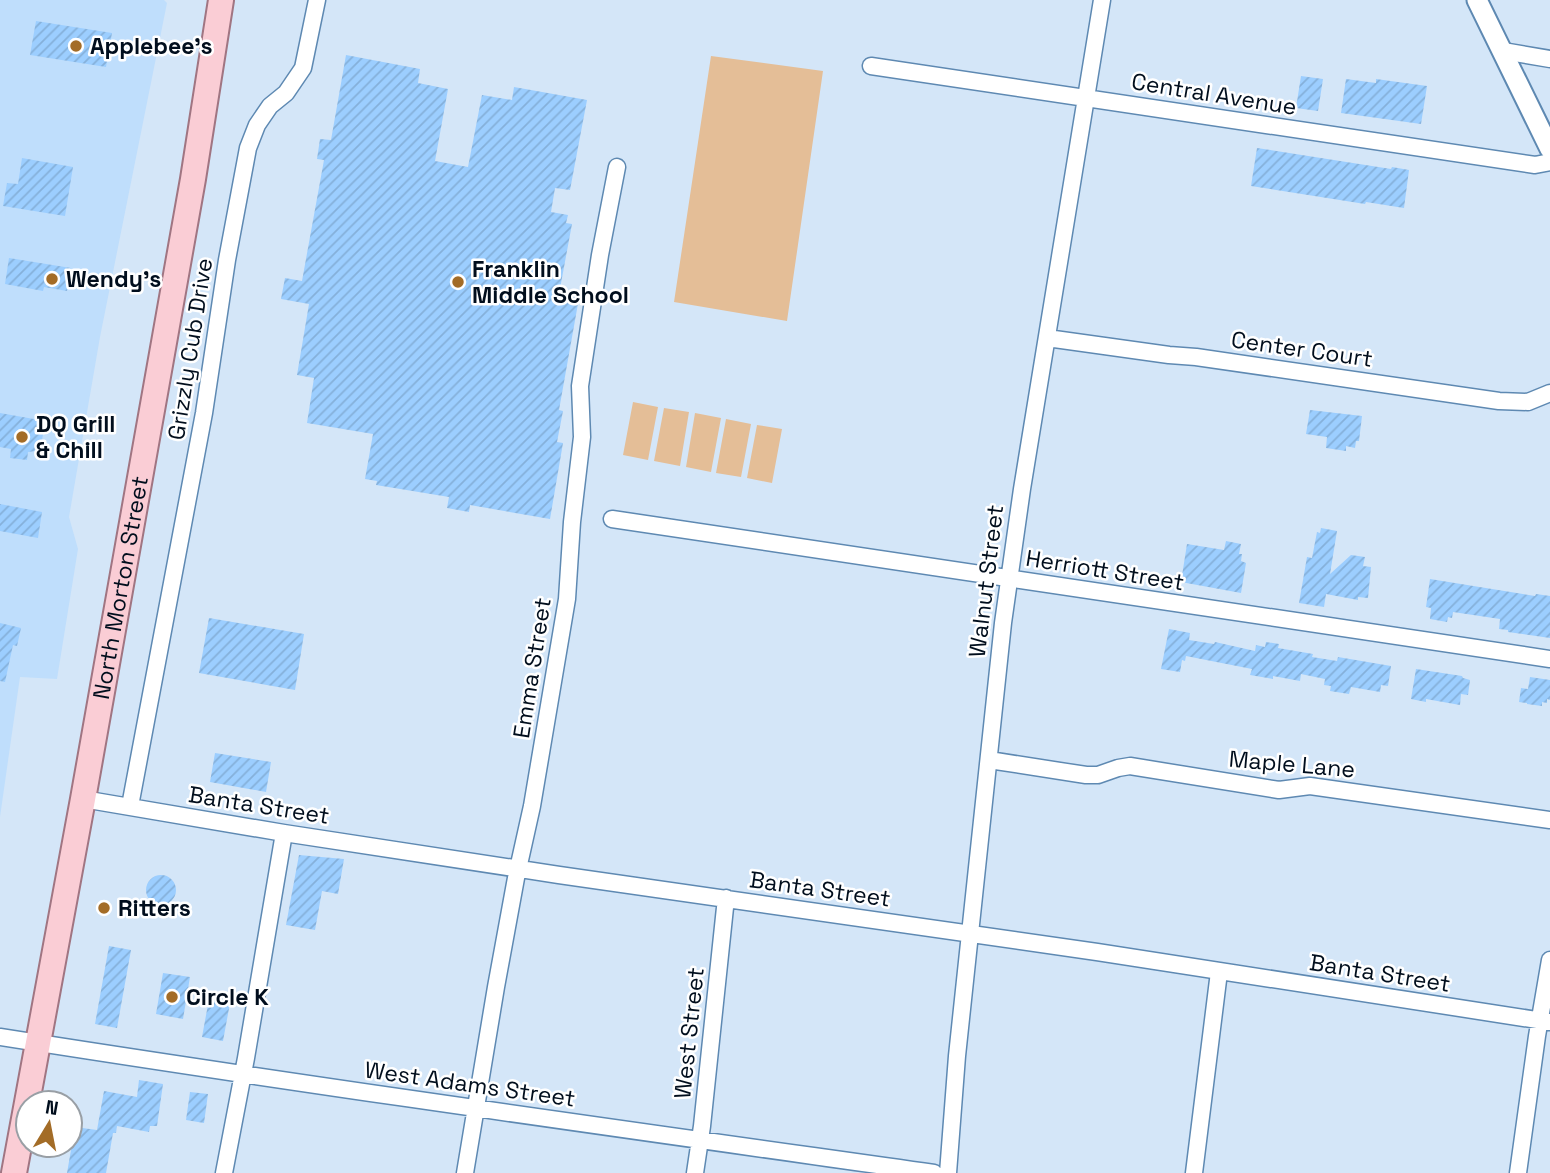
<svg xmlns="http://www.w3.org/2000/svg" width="1550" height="1173" font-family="'Space Grotesk',sans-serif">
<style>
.built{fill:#bfdefc}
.green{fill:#e4be97}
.building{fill:url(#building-hatch)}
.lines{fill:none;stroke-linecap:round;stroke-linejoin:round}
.minor-casing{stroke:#5e89b2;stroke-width:19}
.tertiary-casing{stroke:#5e89b2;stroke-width:23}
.primary-casing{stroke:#a07582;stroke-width:28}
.minor{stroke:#fff;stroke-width:16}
.tertiary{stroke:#fff;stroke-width:19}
.primary{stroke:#facdd5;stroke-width:24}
.poi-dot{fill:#a36c27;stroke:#fff;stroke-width:2.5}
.labels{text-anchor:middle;stroke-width:5;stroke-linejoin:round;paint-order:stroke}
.poi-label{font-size:23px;font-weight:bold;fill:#010e1d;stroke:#fff;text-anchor:start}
.street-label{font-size:23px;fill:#010e1d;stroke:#fff}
</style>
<defs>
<pattern id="building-hatch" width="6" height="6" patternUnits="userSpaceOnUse" patternTransform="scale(1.75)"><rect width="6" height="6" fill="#9cceff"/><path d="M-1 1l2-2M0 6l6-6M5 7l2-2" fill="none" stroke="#85b0da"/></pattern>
</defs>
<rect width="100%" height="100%" fill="#d4e6f8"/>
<path class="built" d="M0,0h164l3,3 -67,334 -31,180 9,32 -21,130 -37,-2 -20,140z"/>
<path class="green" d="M711,56l112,15 -36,250 -113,-19z
M633,402l25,5 -10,53 -25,-5z
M664,408l25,4 -9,54 -26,-5z
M695,413l26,5 -10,54 -25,-5z
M726,419l25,5 -10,53 -25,-4z
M757,425l25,4 -10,54 -25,-5z"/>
<path class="building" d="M36,21l76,12 -6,34 -76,-12z
M346,55l74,14 -2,14 30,6 -13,72 33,6 14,-72 30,5 2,-13 73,13 -17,90 -15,-2 -4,24 17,3 -2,8 6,1 -13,70 20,4 -20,112 4,1 -6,31 6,1 -13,76 -80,-14 -1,7 -22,-4 2,-11 -73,-12 1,-4 -12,-2 8,-45 -66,-11 7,-45 -17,-3 12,-71 -28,-5 4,-21 17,3 22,-121 -7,-1 3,-20 11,1z
M1301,76l22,3 -5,32 -22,-3z
M1346,79l30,4v-4l51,7 -6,38 -80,-11z
M1257,148l134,21 1,-2 17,3 -5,38 -38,-6 -1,2 -114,-18z
M22,158l51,9 -8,49 -62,-10 4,-23 11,1z
M9,258l62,10 -4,23 -23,-4 -1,4 -38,-7z
M1310,410l52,6 -3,25h-3l-1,7 -9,-2v5l-20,-3 1,-11 -21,-3z
M0,413l45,8 -4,26 -4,-1 -1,5 -8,1 -1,8 -17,-2 1,-9 -11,-2z
M0,504l42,8 -4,26 -38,-7z
M1321,528l16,3 -7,43 21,-19 14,2 -2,9 8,1 -3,31 -10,-1v3l-32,-6 -2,13 -25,-4 8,-46 5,1 5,-26 3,1z
M1226,541l15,3 -2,10h3l-1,7 5,2 -5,30 -60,-11 6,-38 37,6z
M1430,579l105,17 1,-2 14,2v42l-42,-6v-2l-9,-1 1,-10 -47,-7 -1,6 -4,-1 -1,5 -17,-3 1,-11 -5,-1z
M209,618l95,16 -9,56 -96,-17z
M0,623l21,5 -4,18 -4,-1 -8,37 -5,-1z
M1169,629l21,4 -1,7 25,4 1,-2 40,9 1,-6 9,2 1,-5 13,2 -1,4 35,6 -1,3 25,4 1,-4 53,9 -3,20 -7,-1 -1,7 -29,-5 -2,7 -19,-3 1,-5 -7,-1 1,-6 -24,-5 -1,7 -27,-5v3l-23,-4 2,-6 -66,-13 -1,5 -3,-1 -2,12 -19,-3z
M1416,669l46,7 1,2 7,2 -2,15 -7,-1 -1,11 -34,-6v3l-15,-3z
M1530,677l20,3v20l-3,-1v4l-5,-1v4l-15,-2v-1l-8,-1 2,-14 7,1z
M215,753l56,9 -5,30 -56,-10z
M299,855l45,4 -6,35 -16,-3 -7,39 -29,-5z
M146 890a15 15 0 1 1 30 0a15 15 0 1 1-30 0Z
M109,946l22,4 -14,78 -22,-4z
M163,973l27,4 -7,42 -27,-5z
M209,999l21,4 -7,38 -21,-4z
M139,1080l24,4 -6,42h-7l-1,6 -32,-6 -1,7h-3l-7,40h-39l8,-46 22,3 7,-39 33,6z
M190,1092l18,2 -4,29 -18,-3z"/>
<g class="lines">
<g class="minor-casing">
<path id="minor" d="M1503,51l47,8
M871,66l664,99 15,-3
M1047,338l122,17 27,2 303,44 29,1 22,-9
M612,519l938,140
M989,760l97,15h12l20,-7 12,-2 149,24 31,-4 240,34
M83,799l201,34 275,42 538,77 453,70
M130,806l74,-393 23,-153 21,-112 9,-23 13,-19 16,-13 17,-25 14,-68
M0,1037c311,49 622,92 934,136
M224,1173l22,-115 38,-225
M465,1173l31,-186 20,-109 16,-72 35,-207 5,-77 10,-85 -2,-51 20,-131 17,-88
M695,1173l7,-47 24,-228
M948,1173l9,-117 46,-433 19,-134 80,-489
M1194,1173l25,-201
M1518,1173l19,-137 13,-76"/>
</g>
<g class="tertiary-casing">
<path id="tertiary" d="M1477,0l73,149"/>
</g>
<g class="primary-casing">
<g id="primary">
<path id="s1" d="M14,1173l69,-374 110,-620 28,-179"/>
</g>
</g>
<use href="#minor" class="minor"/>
<use href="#tertiary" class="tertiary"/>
<use href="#primary" class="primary"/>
</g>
<g class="poi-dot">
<circle cx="76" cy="46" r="7"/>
<circle cx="52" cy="279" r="7"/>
<circle cx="458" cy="282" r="7"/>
<circle cx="22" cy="437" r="7"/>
<circle cx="104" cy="908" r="7"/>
<circle cx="172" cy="997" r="7"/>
</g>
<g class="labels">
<g class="poi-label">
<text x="90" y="54">Applebee's</text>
<text x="472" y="277">Franklin<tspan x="472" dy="26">Middle School</tspan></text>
<text x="66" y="287">Wendy's</text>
<text x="36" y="432">DQ Grill<tspan x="36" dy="26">&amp; Chill</tspan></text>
<text x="118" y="916">Ritters</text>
<text x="186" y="1005">Circle K</text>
</g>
<g class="street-label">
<text transform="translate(1214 94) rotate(9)" y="8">Central Avenue</text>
<text transform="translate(190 349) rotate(-81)" y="8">Grizzly Cub Drive</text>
<text transform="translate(1302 349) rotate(8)" y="8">Center Court</text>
<text transform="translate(1105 570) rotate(9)" y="8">Herriott Street</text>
<text transform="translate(986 581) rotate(-83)" y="8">Walnut Street</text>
<text dy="8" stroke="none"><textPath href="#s1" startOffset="595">North Morton Street</textPath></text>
<text transform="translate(532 668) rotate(-81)" y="8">Emma Street</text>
<text transform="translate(1292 764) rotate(5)" y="8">Maple Lane</text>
<text transform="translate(259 805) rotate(9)" y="8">Banta Street</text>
<text transform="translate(820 889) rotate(8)" y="8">Banta Street</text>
<text transform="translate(1380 973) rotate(9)" y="8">Banta Street</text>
<text transform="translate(689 1033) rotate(-84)" y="8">West Street</text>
<text transform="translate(470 1084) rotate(8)" y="8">West Adams Street</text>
</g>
</g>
<g transform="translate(49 1124) rotate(10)"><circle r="33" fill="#ffffff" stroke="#999fa5" stroke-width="2"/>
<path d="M0-5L12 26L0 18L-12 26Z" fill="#a36c27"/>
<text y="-10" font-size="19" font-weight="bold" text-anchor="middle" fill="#010e1d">N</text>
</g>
</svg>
